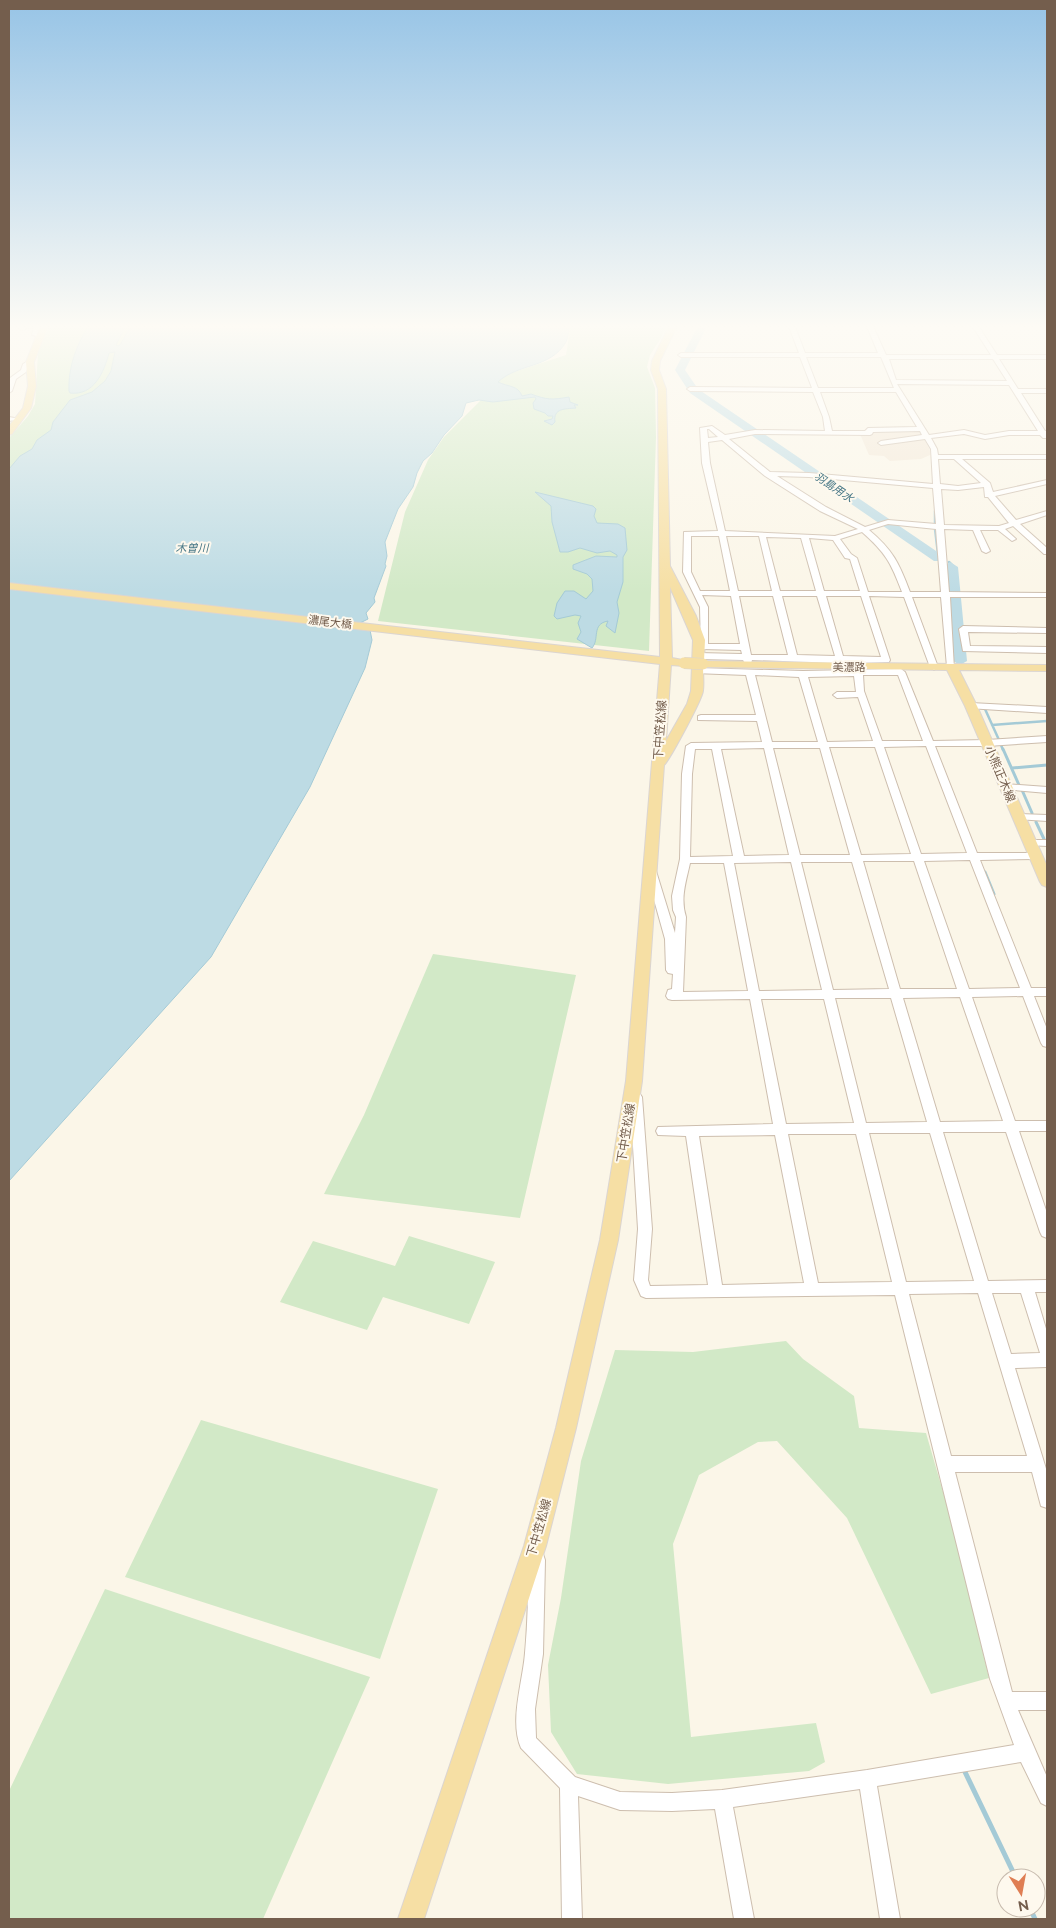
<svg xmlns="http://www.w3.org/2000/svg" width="1056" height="1928" font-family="Raleway,'Noto Sans JP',sans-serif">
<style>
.residential{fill:#f3e8d7}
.green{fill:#d2e9c7}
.water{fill:#bddbe4;stroke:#a4cad6}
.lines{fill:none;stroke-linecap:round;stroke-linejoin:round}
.stream-far3{stroke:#a4cad6;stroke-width:2}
.stream-far2{stroke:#a4cad6;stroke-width:2.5}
.stream-far1{stroke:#a4cad6;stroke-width:3}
.stream{stroke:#a4cad6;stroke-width:5}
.river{fill:#bddbe4;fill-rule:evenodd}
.minor-casing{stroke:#cdbeae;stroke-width:2}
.major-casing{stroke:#dbd5d1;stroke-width:2}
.minor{fill:#fff;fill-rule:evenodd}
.major{fill:#f6dfa4;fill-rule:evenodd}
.major-bridge-casing{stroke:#dbd5d1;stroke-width:12;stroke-linecap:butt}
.major-bridge{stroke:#f6dfa4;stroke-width:11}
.labels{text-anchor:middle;stroke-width:4;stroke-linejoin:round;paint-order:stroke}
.far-water-label{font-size:11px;font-style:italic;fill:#477786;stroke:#fef9ee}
.far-street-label{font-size:11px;fill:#745e4d;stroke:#fef9ee}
.street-label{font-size:12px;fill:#745e4d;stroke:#fef9ee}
</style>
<rect width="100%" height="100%" fill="#fbf6e8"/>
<path class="residential" d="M919,430l11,20v5l-9,4 -31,2 -6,-5 -15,-1 -9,-21 11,-3z"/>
<path class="green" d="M50,324h86l-16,22h-5l5,-10 -11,15 8,1v21l-73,64 -35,37v-36l19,-22 7,-12 3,-51z
M571,324h96l-6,14 -11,17 -3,12 8,21 1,49 -7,214 -271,-30 27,-109 23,-52 16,-23 36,-36 19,-24 67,-22z
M433,954l143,21 -56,243 -196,-24 40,-79z
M409,1236l86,26 -26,62 -86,-27 -16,33 -87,-28 33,-61 82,25z
M786,1341l17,18 51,37 5,32 67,5 24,83 39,162 -58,16 -84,-176 -70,-77 -19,1 -59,33 -26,69 18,193 125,-14 9,39 -16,9 -141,13 -91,-10 -26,-42 -3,-67 13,-67 20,-137 34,-111 78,2z
M201,1420l237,69 -58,170 -255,-82z
M105,1589l265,88 -107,242h-254v-128z"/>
<path class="water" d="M90,324l36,1 -10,20 2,1 2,-1 12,-21h439c-3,5 -2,12 -5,18 -16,27 -48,21 -68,40 10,5 20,3 24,14l9,-2c16,6 21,6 38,3l1,5 8,3h-4l2,3c-11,1 -23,0 -21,14l-3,3 -8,-4 8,-2 1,-3h-5l-3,-3 -11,-4 -1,-6 3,-4 -1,-2 -42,5 -14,-2 -13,3 -4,13 -18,19 -12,18 -9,8 -6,12 -4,14 -15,22 -13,33 2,14 -2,8 1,2 -12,32 1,4 -9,11 2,6 -8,4 -3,5 13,2 2,10 -7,28 -55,119 -99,170 -202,224v-712l11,-13 12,-7 5,-9 14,-10 2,-8 17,-22 22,-8 13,-11 6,-10 4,-19 -6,1c-5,19 -15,43 -39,40l-1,-2c-1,-24 8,-48 21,-67z
M535,492l58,14 3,3 -2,7 3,7 21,1 7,4 2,22 -4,7v25l-6,20 2,11 -4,20 -9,-7 2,-5c-17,3 -8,18 -16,27l-15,-9 4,-7 -3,-9 3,-7 -6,-1 -18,4 -3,-3 3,-13 8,-12h9l12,8 7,-8 -1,-12 -5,-5 -14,-5v-4l23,-9 21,1v-2l-7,-4 -13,2 -17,-5 -12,4h-8l-8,-30 -1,-16z"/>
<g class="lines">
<path class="stream-far3" d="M935,505v7"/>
<path class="stream-far2" d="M935,511v14
M935,529l3,25
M949,562l6,6 5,60
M985,709l14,31
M992,725l55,-4
M1001,745l2,5"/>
<path class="stream-far1" d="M1003,749l16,36
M1012,768l35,-3
M1022,790l10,23
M1036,822l8,17
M985,872l9,22"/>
<path class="stream" d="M965,1772l51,106
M1030,1908l5,11"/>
<path class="river" d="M699,324h9l-23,46 13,19 244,166 2,3 -2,3h-8l-244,-168 -15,-23z
M950,562l8,5 9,94 -7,4 -7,-4 -7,-92 -2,-3z"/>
<g class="minor-casing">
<path id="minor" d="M29,324h11l-2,10 3,1v2l-9,-2 2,-9 -12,4 -3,-2z
M788,324h6l11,29h73l-12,-29h6l14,31h105l-20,-31h6l20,31h50v4h-48l19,30h29v4h-26l24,38h2v7h-4l-3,-3h-31l-24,4 -21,-5 -33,4 6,11 1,6h109v4h-85l28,24 3,9 54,-12v4l-52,12 21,24 31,-9v4l-27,9 27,24v6h-3l-31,-28 -8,3 11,10 -4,2 -14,-11h-18l10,21 -4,2 -4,-2 -9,-21 -29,-1 5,63 98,1v4h-97l4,72h-6l-1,-2 -6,-70h-29l26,70 -4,3 -4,-3 -26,-70 -35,-1 21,64 -1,2 -49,1 -88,-3 -1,3h-6l-2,-3 -45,-1 -4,-3 4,-3 44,1 -1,-4 -40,-1 -1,-42 -17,-35 1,-40 34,-1 -16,-68 -2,-35 12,-2 13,9 30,-5 70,1 -2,-14 -10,-25 -123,-1 -3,-2 3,-2 122,1 -12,-31h-119l-3,-2 3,-2h118zM806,357h75l13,31h-76zM889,359h104l14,22 -111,-1zM897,384l112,1 29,46h-29l-24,4 -21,-5 -35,5zM820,392h76l21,35 -49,1 -3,3h-33l-3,-14zM707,429h2l9,8 -10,1zM920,431l2,4 -41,6 -3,2 3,2 44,-6 6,10 2,35 -124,-11 -39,-1 -41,-33 26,-5 115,1 2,-1 1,-2zM722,440l43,36 55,35 38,18 -23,7 -110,-5 -15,-68 -2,-21zM938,459h16l27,24 -23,3 -18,-2zM777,476l32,1 124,11 3,36 -48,-4 -23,7 -39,-20zM984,487l1,10h3l21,26 -10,3 -55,-1 -3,-36 17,1zM888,524l48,5 5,63h-31c-11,-29 -17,-42 -41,-62zM862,532c24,21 29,31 40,60h-34l-11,-34 -6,-4 -11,-15zM691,536h28l11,55h-30l-9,-19zM726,536h33l13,55h-34zM766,537l35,1 15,53h-36zM809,538l24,2 12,18 5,1 10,32h-36zM702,595l29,1 9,48h-32v-37zM739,596h34l15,59h-37zM782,596h35l18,60 -38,-1zM826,596h35l20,61 -38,-1z
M998,324h49v2h-46z
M28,361l5,1 -5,4 -2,6 -10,7 -4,12 -3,2 1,-15 11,-8 2,-6z
M9,417l11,2 -11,2z
M963,626l84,2v5l-79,-1 2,14 77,1v6l-84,-2 -4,-22z
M697,668l106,3 98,-2 4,3 28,69 54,-1 60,-4v6l-60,4h-52l42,107h59l5,3 -5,3 -56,1 51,128h16v8h-13l13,33v18l-4,-1 -2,-3 -18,-47 -51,1 43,124h32v10h-28l28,82v25l-5,-2 -2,-4 -34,-100h-63l45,149 59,-1v12h-12l12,40v35l-32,1 32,104v36l-6,-2 -9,-34h-77l57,220h35v18h-29l29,67v29l-6,-3 -20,-41 -144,24 23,133h-20l-20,-130 -127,18 21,112h-20l-19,-110 -43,2 -52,-1 -42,-14 4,123h-20l-2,-131 -39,-40c-12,-27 2,-67 4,-95 3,-31 3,-62 4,-93l2,-6 6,-2 6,2 2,6 -2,94 -8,55 1,29 39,39 45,15 52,1 50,-3 145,-20 147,-25 -24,-66 -95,-384 -249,3 -5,-2 -7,-16 4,-51 -8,-132 2,-3 4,-2 4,2 2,3 10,132 -4,51 2,6 58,-1 -22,-149 -28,-1 -2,-4 2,-4 115,-3 -23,-125 -78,1 -4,-1 -2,-3 2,-6 4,-1 1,-15 -5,-1 -2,-3 -1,-31 -19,-68 5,-3 5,3 19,62 1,-16 -3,-7 -1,-14 8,-37 2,-85 4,-28 5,-3 71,-1 -5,-21 -59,-1v-4l3,-1h55l-10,-40 -52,-2v-4zM755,675l44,2 19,65h-46zM863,675h35l25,66h-41l-18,-50zM854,676l2,16h-19l-4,3 4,3 21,-1 15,44 -46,1 -19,-65zM926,746l41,107 -46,1 -37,-107zM829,747h46l36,107 -50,1zM764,748l25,107 -45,1 -23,-107zM773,748h47l30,107h-50zM695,749h17l21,107 -43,1 2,-83zM970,860l50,128 -51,1 -45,-128zM863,861h51l43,128h-57zM791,862l31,128 -63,1 -25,-128zM801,862h51l37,127 -56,1zM690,863h34l24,128 -65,1 3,-75c-6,-19 0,-35 4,-54zM960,997l43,124 -63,1 -37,-124zM835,998h56l36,124 -61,1zM761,999h63l30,124 -68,1zM869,1133h61l44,148 -68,1zM788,1134h68l36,148 -74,1zM775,1135l29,148 -82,2 -23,-149zM978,1293l49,163h-76l-42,-162zM992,1293h29l19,60 -29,1z
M971,703l76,4v6l-79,-5v-4z
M1006,784l41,3v6l-44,-4 -2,-2z
M1019,814l28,1v6l-32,-2 -1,-2 1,-2z
M1031,840h16v6l-20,-1 -1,-2z"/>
</g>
<g class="major-casing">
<path id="major" d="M41,324h8l-15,38 2,24 -5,22 -19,26 -3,1v-9l14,-18 5,-22 -2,-24z
M670,324h8l-18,37 -1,9 7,19 4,177 26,50 9,24 -1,21 343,4v6l-88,-1 18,36 70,160v21l-5,-2 -2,-3 -75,-176 -18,-36 -244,-3c0,8 1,16 0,24 -1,9 -35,72 -39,74l-22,316 -24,159 -42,188 -30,118 -122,373h-26l126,-373 32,-118 44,-188 26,-159 34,-417 -651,-75v-6l651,74 -2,-268 -7,-19 1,-9zM670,587l23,53 -2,51 -4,13 -21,37 5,-76 13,1 6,-3 -2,-2 -16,-3z"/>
</g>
<use href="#minor" class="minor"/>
<use href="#major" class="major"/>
<g class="major-bridge-casing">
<path id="major-bridge" d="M684,663l19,1"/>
</g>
<use href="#major-bridge" class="major-bridge"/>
</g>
<linearGradient id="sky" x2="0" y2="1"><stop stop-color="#97c4e6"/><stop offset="0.55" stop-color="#fdfbf5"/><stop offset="1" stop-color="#fdfbf5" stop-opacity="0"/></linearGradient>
<rect width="1056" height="594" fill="url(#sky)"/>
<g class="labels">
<g class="far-water-label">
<text transform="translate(834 487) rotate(34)" y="4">羽島用水</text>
<text x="192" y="552">木曽川</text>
</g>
<g class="far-street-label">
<text transform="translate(330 622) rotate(7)" y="4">濃尾大橋</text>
<text x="849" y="671">美濃路</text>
</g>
<g class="street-label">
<text transform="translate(660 730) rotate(-86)" y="4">下中笠松線</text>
<text transform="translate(1000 774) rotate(67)" y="4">小熊正木線</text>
<text transform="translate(626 1133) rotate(-81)" y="4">下中笠松線</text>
<text transform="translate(539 1528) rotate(-74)" y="4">下中笠松線</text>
</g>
</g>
<rect width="1056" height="1928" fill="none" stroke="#745e4d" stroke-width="20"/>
<g transform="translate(1021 1893) rotate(169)"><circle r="24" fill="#fef9ee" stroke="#c7bbae"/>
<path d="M0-4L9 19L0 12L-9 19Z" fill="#df7e53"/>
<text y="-8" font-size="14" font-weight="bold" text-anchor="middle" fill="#745e4d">N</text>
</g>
</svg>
